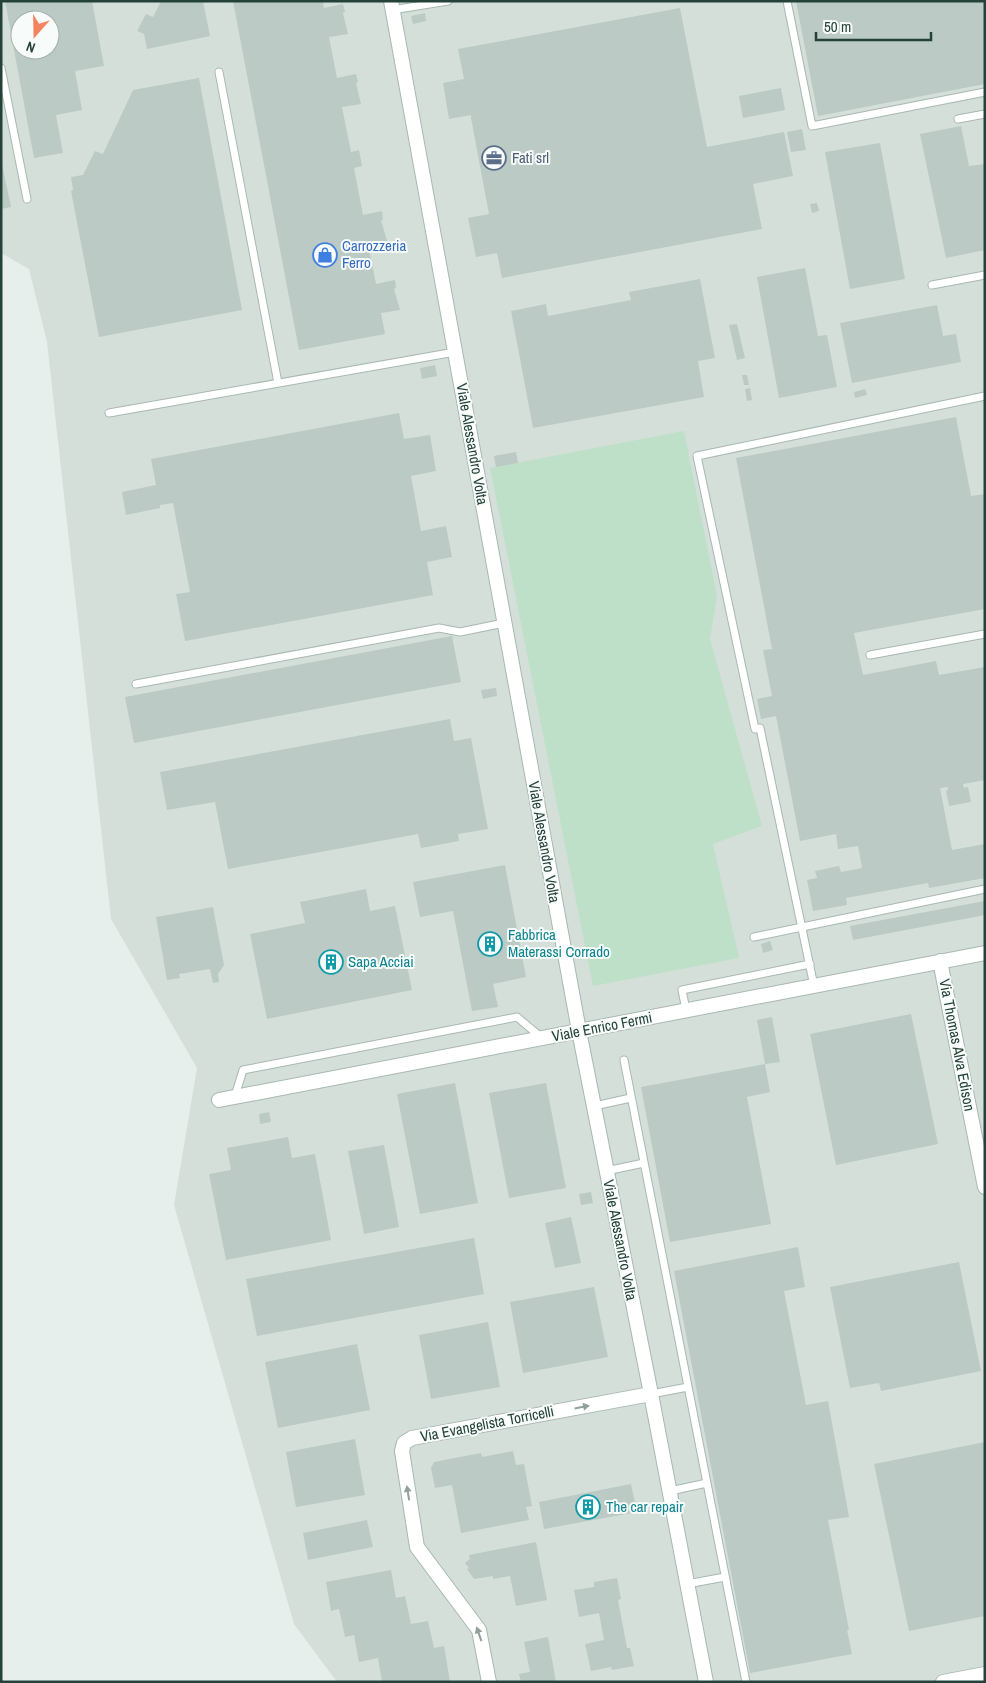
<svg xmlns="http://www.w3.org/2000/svg" width="986" height="1683" font-family="'Archivo Narrow',sans-serif">
<style>
.built{fill:#d4dfda;fill-rule:evenodd}
.green{fill:#bfe0c8}
.building{fill:#bbcac4;fill-rule:evenodd}
.lines{fill:none;stroke-linecap:round;stroke-linejoin:round}
.lane-casing{stroke:#a8b8b2;stroke-width:9}
.street-casing{stroke:#a8b8b2;stroke-width:16}
.lane{stroke:#fff;stroke-width:7}
.street{stroke:#fff;stroke-width:14}
.oneway{fill:#92a09c}
.labels{text-anchor:middle;stroke-width:4;stroke-linejoin:round;paint-order:stroke}
.service-label{font-size:15px;fill:#4e5e75;stroke:#f7fbf9;text-anchor:start}
.shop-label{font-size:15px;fill:#366cbe;stroke:#f7fbf9;text-anchor:start}
.street-label{font-size:15px;fill:#24423a;stroke:#f7fbf9}
.culture-label{font-size:15px;fill:#0d838f;stroke:#f7fbf9;text-anchor:start}
</style>
<rect width="100%" height="100%" fill="#e6efeb"/>
<path class="built" d="M1,1h984v1681h-648l-43,-58 -120,-419 23,-137 -86,-149 -64,-577 -18,-73 -28,-16zM20,20h30v30h-30z"/>
<path class="green" d="M684,431l33,165 -7,43 52,187 -49,18 26,114 -146,28 -103,-518z"/>
<path class="building" d="M5,1h87l12,65 -29,5 7,39 -26,5 7,38 -29,5zM20,20h30v30h-30z
M161,1h42l7,35 -63,13 -3,-15 -7,-3 9,-17 7,3z
M233,1h90l1,7 19,-4 2,8 -2,1 5,21 -19,3 8,41 19,-4 2,8 -2,1 5,21 -19,3 9,45 8,-2 3,16 -8,2 9,47 19,-4 1,9h-2l6,21 -19,3 8,40 19,-4 1,8 -2,1 6,21 -19,3 4,21 -86,16z
M796,1h189v83l-167,32z
M680,8l27,139 77,-15 9,44 -40,8 9,45 -260,49 -5,-25 -21,4 -8,-39 21,-4 -18,-96v-3l-22,4 -6,-36 21,-4 -6,-30z
M425,13l1,8 -13,3 -2,-8z
M199,78l43,232 -143,27 -28,-146 2,-1 -2,-13 12,-2 12,-24 8,3 30,-64z
M781,88l4,22 -42,8 -4,-22z
M961,126l8,40 16,-2v86l-39,8 -26,-124z
M802,129l4,21 -15,2 -4,-20z
M880,143l25,136 -55,10 -25,-137z
M1,159l10,48 -10,2z
M817,203l2,8 -7,2 -2,-9z
M805,268l13,68 9,-1 10,52 -58,11 -22,-121z
M700,279l15,79 -17,3 6,36 -171,31 -22,-117 35,-7 2,12 83,-16 -2,-8z
M937,305l6,31 13,-2 5,28 -109,21 -12,-60z
M737,324l8,34 -8,2 -8,-35z
M435,365l2,11 -15,3 -2,-11z
M742,375h5l2,10h-5z
M750,388l2,12 -5,1 -2,-12z
M865,389l2,6 -12,3 -1,-6z
M399,413l5,26 26,-4 6,36 -25,5 10,55 25,-5 6,31 -25,5 6,33 -248,46 -9,-47 14,-2 -17,-89 -13,2v3l-34,7 -4,-23 34,-7 -5,-26z
M956,417l15,79 14,-2v115l-131,24 9,42 73,-14 3,14 46,-8v113l-22,4 1,4 4,-1 3,15 -22,4 -3,-15 2,-1v-3l-8,1 12,62 33,-6v34l-56,10 -1,-5 -82,15 1,7 -34,6 -6,-31 10,-2 -2,-7 24,-5 2,6 21,-4 -4,-22 -20,3 -2,-15 -36,7 -24,-125 -15,3 -4,-20 15,-3 -9,-46 9,-1 -36,-191z
M516,452l2,11 -22,4 -2,-11z
M452,636l9,46 -327,61 -9,-46z
M496,688l1,8 -14,3 -2,-9z
M450,719l4,22 17,-3 17,91 -30,5 1,7 -38,7 -3,-14 -190,35 -13,-67 -48,8 -7,-38z
M505,865l21,112 -33,7 5,23 -26,4 -19,-100 -33,6 -7,-35z
M366,889l4,22 25,-5 17,84 -145,29 -17,-85 55,-11 -5,-21z
M985,901v14l-132,25 -3,-14z
M213,907l11,58 -6,9 1,8 -6,1 -3,-14 -31,5 1,4 -13,2 -11,-63z
M770,941l3,9 -10,3 -2,-9z
M911,1014l27,130 -102,21 -26,-131z
M772,1017l8,45 -15,2 -8,-44z
M765,1064l5,28 -23,5 24,127 -101,18 -29,-155z
M455,1083l23,120 -58,11 -23,-120z
M546,1083l20,105 -57,10 -20,-105z
M269,1112l2,10 -11,2 -1,-10z
M288,1137l4,21 23,-4 16,86 -105,20 -17,-86 22,-4 -4,-22z
M384,1145l15,82 -35,7 -16,-83z
M591,1192l2,11 -12,2 -2,-11z
M571,1217l10,46 -26,5 -10,-45z
M474,1238l10,56 -227,42 -11,-57z
M798,1247l7,40 -21,4 22,114 22,-4 21,116 -21,3 21,110h-2l5,24 -102,19 -76,-402z
M959,1262l22,109 -100,20 -2,-8 -29,5 -20,-101z
M594,1287l14,70 -85,16 -13,-71z
M488,1322l12,65 -69,12 -12,-64z
M357,1344l13,66 -92,18 -13,-66z
M355,1439l10,56 -69,12 -10,-55z
M985,1442v174l-76,15 -35,-167z
M513,1451l3,14 8,-1 8,42 -6,1 3,13 -68,13 -9,-48 -17,3 -4,-20 3,-6 47,-9 1,4z
M631,1484l6,28 -93,17 -5,-27z
M367,1520l6,27 -65,13 -5,-27z
M536,1542l11,58 -31,6 -6,-30 -17,3v-3l-19,3 -7,-10 2,-1 -4,-5 5,-4 -1,-4z
M391,1570l5,28 9,-2 6,28 17,-3 6,27 10,-2 6,36h-68l-4,-24 -19,4 -5,-27 -9,2 -6,-28 -8,2 -5,-29z
M617,1578l4,21 -3,1 9,48h3l4,18 -22,4 -1,-3 -20,4 -6,-27 19,-4 -5,-27 -20,4 -5,-27 20,-3v-5z
M548,1637l8,45h-35l-2,-8 11,-2 -6,-30z"/>
<g class="lines">
<g class="lane-casing">
<path id="lane" d="M787,1l25,125 173,-34
M392,10l56,-9
M1,68l26,131
M219,72l59,311
M958,119l27,-5
M932,285l53,-10
M109,413l346,-61
M870,655l115,-21
M136,684l303,-56 21,4 44,-9
M754,937l231,-48
M814,986l-54,-258 -5,1 -58,-273 288,-60
M686,1010l-4,-20 128,-26
M624,1060l122,622
M235,1096l8,-26 274,-53 25,21
M594,1106l37,-8
M606,1171l38,-8
M651,1394l37,-7
M670,1491l37,-8
M687,1584l38,-7"/>
</g>
<g class="street-casing">
<path id="street" d="M391,1l188,1030 72,363 55,288
M940,961l45,226
M219,1100l766,-147
M489,1682l-10,-52 -62,-83 -15,-96 2,-8 8,-5 239,-44
M943,1682l42,-8"/>
</g>
<use href="#lane" class="lane"/>
<use href="#street" class="street"/>
</g>
<defs><path id="oneway-solid" d="M-6-.8H1V-3.2L6.5 0L1 3.2V.8H-6Z" transform="scale(1.25)"/></defs>
<g class="oneway">
<use href="#oneway-solid" transform="translate(582 1407) rotate(-11)"/>
<use href="#oneway-solid" transform="translate(408 1493) rotate(-99)"/>
<use href="#oneway-solid" transform="translate(479 1634) rotate(-109)"/>
</g>
<defs>
<g id="office-ring" transform="scale(1.25)"><circle r="9.5" fill="#f7fbf9" stroke="#5c6f8a" stroke-width="1.5"/><path d="M-6-3h4V-5.5h4V-3h4V5H-6ZM-1-4.5V-3h2v-1.5ZM-6 0V1H6V0Z" fill="#5c6f8a"/></g>
<g id="shop-ring" transform="scale(1.25)"><circle r="9.5" fill="#f7fbf9" stroke="#3f7fe0" stroke-width="1.5"/><path d="M-5-2.5h2.3a2.7 3.5 0 0 1 5.4 0H5L5.5 6h-11ZM-1.5-2.5h3a1.5 2.3 0 0 0-3 0Z" fill="#3f7fe0"/></g>
<g id="building-ring" transform="scale(1.25)"><circle r="9.5" fill="#f7fbf9" stroke="#0f9aa8" stroke-width="1.5"/><path d="M-4-6H4V6H1V3H-1V6H-4ZM-2.5-4.3h1.7v1.8h-1.7ZM.8-4.3h1.7v1.8H.8ZM-2.5-1h1.7V.8h-1.7ZM.8-1h1.7V.8H.8Z" fill="#0f9aa8"/></g>
</defs>
<g fill-rule="evenodd">
<use href="#office-ring" x="494" y="158"/>
<use href="#shop-ring" x="325" y="255"/>
<use href="#building-ring" x="490" y="944"/>
<use href="#building-ring" x="331" y="962"/>
<use href="#building-ring" x="588" y="1507"/>
</g>
<g class="labels">
<g class="service-label">
<text x="512" y="163">Fati srl</text>
</g>
<g class="shop-label">
<text x="342" y="251">Carrozzeria<tspan x="342" dy="17">Ferro</tspan></text>
</g>
<g class="street-label">
<text transform="translate(472 444) rotate(80)" y="5">Viale Alessandro Volta</text>
<text transform="translate(544 842) rotate(80)" y="5">Viale Alessandro Volta</text>
<text transform="translate(602 1027) rotate(-11)" y="5">Viale Enrico Fermi</text>
<text transform="translate(957 1045) rotate(79)" y="5">Via Thomas Alva Edison</text>
<text transform="translate(620 1240) rotate(79)" y="5">Viale Alessandro Volta</text>
<text transform="translate(487 1424) rotate(-11)" y="5">Via Evangelista Torricelli</text>
</g>
<g class="culture-label">
<text x="508" y="940">Fabbrica<tspan x="508" dy="17">Materassi Corrado</tspan></text>
<text x="348" y="967">Sapa Acciai</text>
<text x="606" y="1512">The car repair</text>
</g>
</g>
<rect width="986" height="1683" fill="none" stroke="#24423a" stroke-width="5"/>
<g transform="translate(35 35) rotate(200)"><circle r="24" fill="#f7fbf9" stroke="#a3b1ad"/>
<path d="M0-4L9 19L0 12L-9 19Z" fill="#f4845f"/>
<text y="-8" font-size="14" font-weight="bold" text-anchor="middle" fill="#24423a">N</text>
</g>
<path d="M816 32v8h115v-8" fill="none" stroke="#24423a" stroke-width="2.5"/>
<text x="824" y="32" font-size="15" fill="#24423a" stroke="#f7fbf9" stroke-width="4" paint-order="stroke">50 m</text>
</svg>
